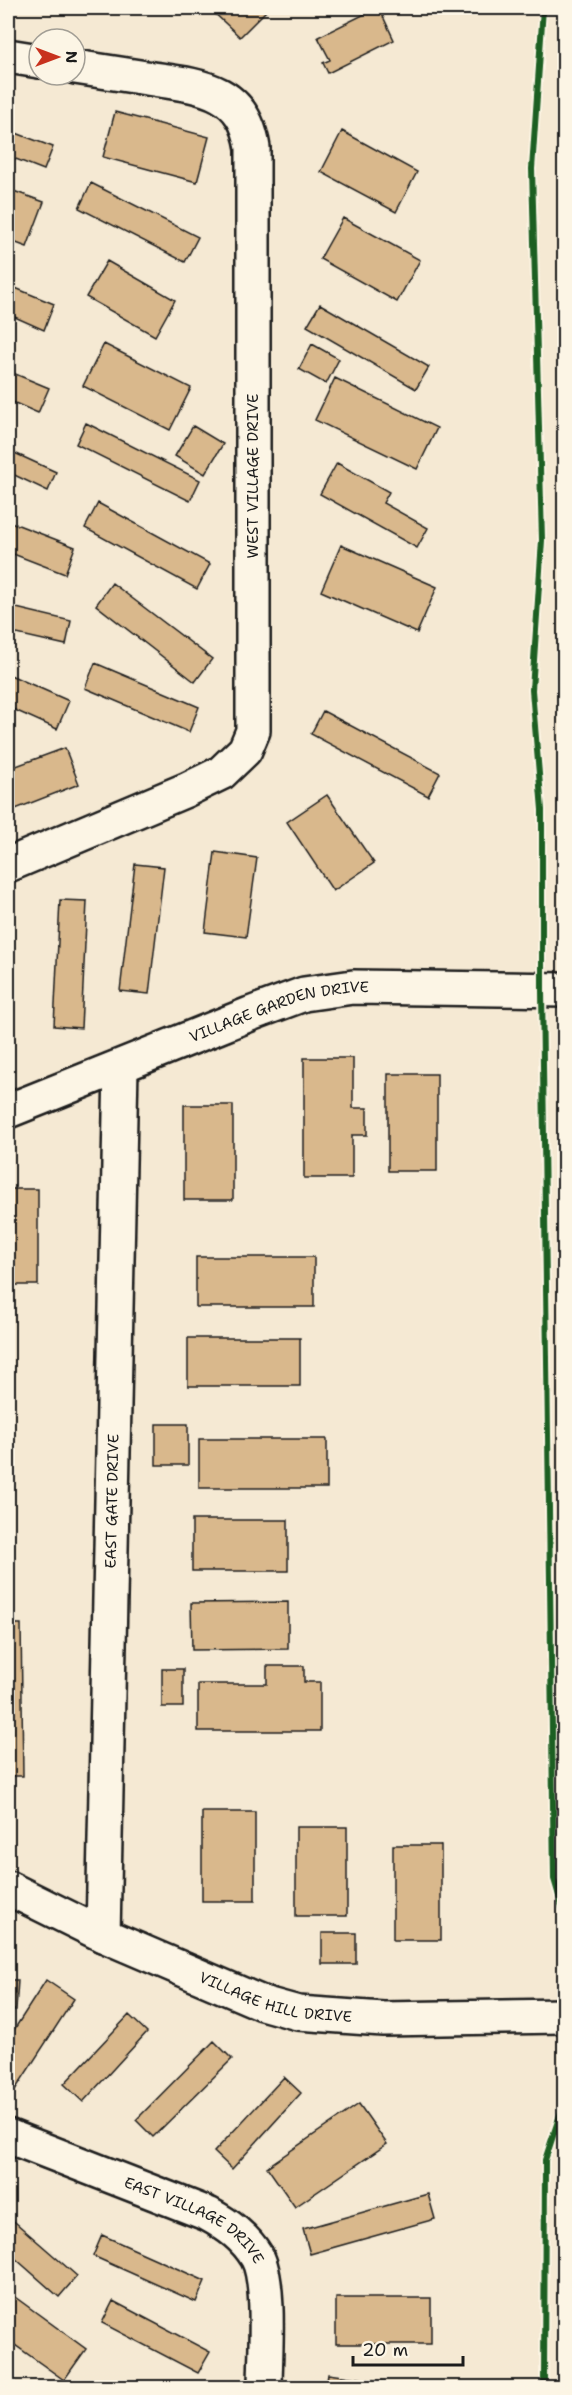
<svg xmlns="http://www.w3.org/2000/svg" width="572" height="2395" font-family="'Shantell Sans',sans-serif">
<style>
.building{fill:#d9b88c;stroke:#1c1c1c;stroke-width:1.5}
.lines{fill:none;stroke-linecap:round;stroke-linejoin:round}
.minor-casing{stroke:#1c1c1c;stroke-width:38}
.minor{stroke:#fcf5e5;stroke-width:33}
.cycleway-casing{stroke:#fcf5e5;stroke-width:10}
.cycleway{stroke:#1b5e20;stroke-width:6}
.labels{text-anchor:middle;stroke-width:5;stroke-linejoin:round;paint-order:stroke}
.street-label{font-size:15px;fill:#1c1c1c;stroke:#fcf5e5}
</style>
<rect width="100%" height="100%" fill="#f5e9d3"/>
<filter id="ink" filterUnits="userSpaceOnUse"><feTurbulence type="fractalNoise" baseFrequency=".0167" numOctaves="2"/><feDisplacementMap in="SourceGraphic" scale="12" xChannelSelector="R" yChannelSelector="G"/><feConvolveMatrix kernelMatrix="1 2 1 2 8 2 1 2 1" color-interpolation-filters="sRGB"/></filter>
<g filter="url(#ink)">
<path class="building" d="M209,8h60l-29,29z
M377,8h2l15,32 -66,33 -5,-10 7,-3 -12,-23z
M115,112l94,25 -12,45 -94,-25z
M8,130l45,17 -9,23 -36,-14z
M342,131l75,41 -21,40 -75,-40z
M91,183l107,54 -13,25 -106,-54z
M8,189l36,13 -17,45 -19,-7z
M343,218l77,42 -23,42 -77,-43z
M107,261l68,39 -20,36 -69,-39z
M8,285l46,19 -10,26 -36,-16z
M320,304l109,63 -13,22 -109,-63z
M104,344l87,44 -21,42 -87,-44z
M312,344l27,15 -13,25 -27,-15z
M8,371l41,17 -11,25 -30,-13z
M335,378l102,50 -20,41 -102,-49z
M86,423l114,57 -10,21 -114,-57z
M193,426l30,18 -18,30 -30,-18z
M8,450l48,22 -8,19 -40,-19z
M337,463l52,29 -6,11 45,25 -11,20 -97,-54z
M98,503l112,61 -13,25 -112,-61z
M8,521l67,26 -10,27 -57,-22z
M341,545l96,42 -20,46 -96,-42z
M112,583l100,76 -17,23 -99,-77z
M8,606l63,15 -5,24 -58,-13z
M95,663l104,44 -10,25 -104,-44z
M8,674l61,27 -12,28 -49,-22z
M323,711l117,62 -12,23 -117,-62z
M65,748l14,36 -71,28v-43z
M327,795l47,68 -41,28 -46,-69z
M215,852l42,6 -11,79 -41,-5z
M135,864l29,3 -15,127 -29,-3z
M60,900l27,1 -6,127 -27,-2z
M8,931h2v93h-2z
M304,1058h49v50h14v27h-15v43h-48z
M388,1074h49v97h-49z
M184,1105h49v95h-49z
M8,1189h30v96h-30z
M196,1257h118v50h-118z
M188,1338h112v48h-112z
M156,1424h32v41h-32z
M199,1439h128v49h-128z
M192,1520h96v51h-96z
M288,1602v47l-96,1 -1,-47z
M8,1624h13l2,152h-15z
M267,1666h37v16h16v49h-122v-47h69z
M162,1669h21v38h-21z
M202,1812h53v89h-53z
M296,1827h51v89h-51z
M393,1845h48v95h-48z
M322,1933h34v31h-34z
M8,1980h10l-2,30h-8z
M46,1980l28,19 -59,91 -7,-5v-46z
M129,2015l18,17 -64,70 -19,-18z
M214,2041l18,18 -79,78 -17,-17z
M284,2077l17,16 -69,76 -18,-17z
M359,2104l28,40 -92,63 -28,-40z
M428,2194l7,25 -125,35 -7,-25z
M8,2216l69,60 -18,21 -51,-45z
M102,2235l103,46 -9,21 -103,-46z
M8,2292l78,57 -22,31 -56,-40z
M336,2298h95v46h-95z
M113,2301l97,51 -12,21 -96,-50z
M328,2374l57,8v6h-59z"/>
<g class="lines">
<g class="minor-casing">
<g id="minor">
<path d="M8,56l31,5"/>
<path d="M8,865l178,-75 35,-17 24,-23 8,-19v-583c-9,-58 -50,-62 -100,-69 -26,-4 -52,-8 -78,-12"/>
<path id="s1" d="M8,1111l242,-97 54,-20 49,-7 211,3"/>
<path id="s2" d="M8,1888l95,47 159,68 36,10 85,6 181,-3"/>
<path id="s3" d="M103,1935l18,-868"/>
<path id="s4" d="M8,2136l200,78c20,11 37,23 49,43 14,25 8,100 8,131"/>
</g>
</g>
<use href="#minor" class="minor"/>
<g class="cycleway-casing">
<path id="cycleway" d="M543,8l-11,161 10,371 -10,150 10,120v180l12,889 10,34
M544,2388l1,-228 19,-57"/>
</g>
<use href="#cycleway" class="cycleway"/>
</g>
</g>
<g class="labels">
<g class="street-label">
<text transform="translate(253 476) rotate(-90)" y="5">WEST VILLAGE DRIVE</text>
<text dy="5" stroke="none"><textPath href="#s1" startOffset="290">VILLAGE GARDEN DRIVE</textPath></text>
<text dy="5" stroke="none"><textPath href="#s3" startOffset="434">EAST GATE DRIVE</textPath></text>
<text dy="5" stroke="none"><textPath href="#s2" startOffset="291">VILLAGE HILL DRIVE</textPath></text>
<text dy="5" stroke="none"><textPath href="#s4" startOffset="206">EAST VILLAGE DRIVE</textPath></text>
</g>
</g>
<rect width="572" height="2395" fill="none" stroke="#fcf5e5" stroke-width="30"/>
<rect x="15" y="15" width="542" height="2365" fill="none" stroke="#1c1c1c" stroke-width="2" filter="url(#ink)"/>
<g transform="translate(57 57) rotate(90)"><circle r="28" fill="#fcf5e5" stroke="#a29e95" stroke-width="1.5"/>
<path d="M0-4.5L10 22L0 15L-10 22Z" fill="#c8321e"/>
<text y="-9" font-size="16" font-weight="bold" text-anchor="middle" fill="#1c1c1c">N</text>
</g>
<path d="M353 2356v9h110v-9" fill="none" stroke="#1c1c1c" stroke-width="3"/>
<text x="362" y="2356" font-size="18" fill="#1c1c1c" stroke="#fcf5e5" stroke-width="4.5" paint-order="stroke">20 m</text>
</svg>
